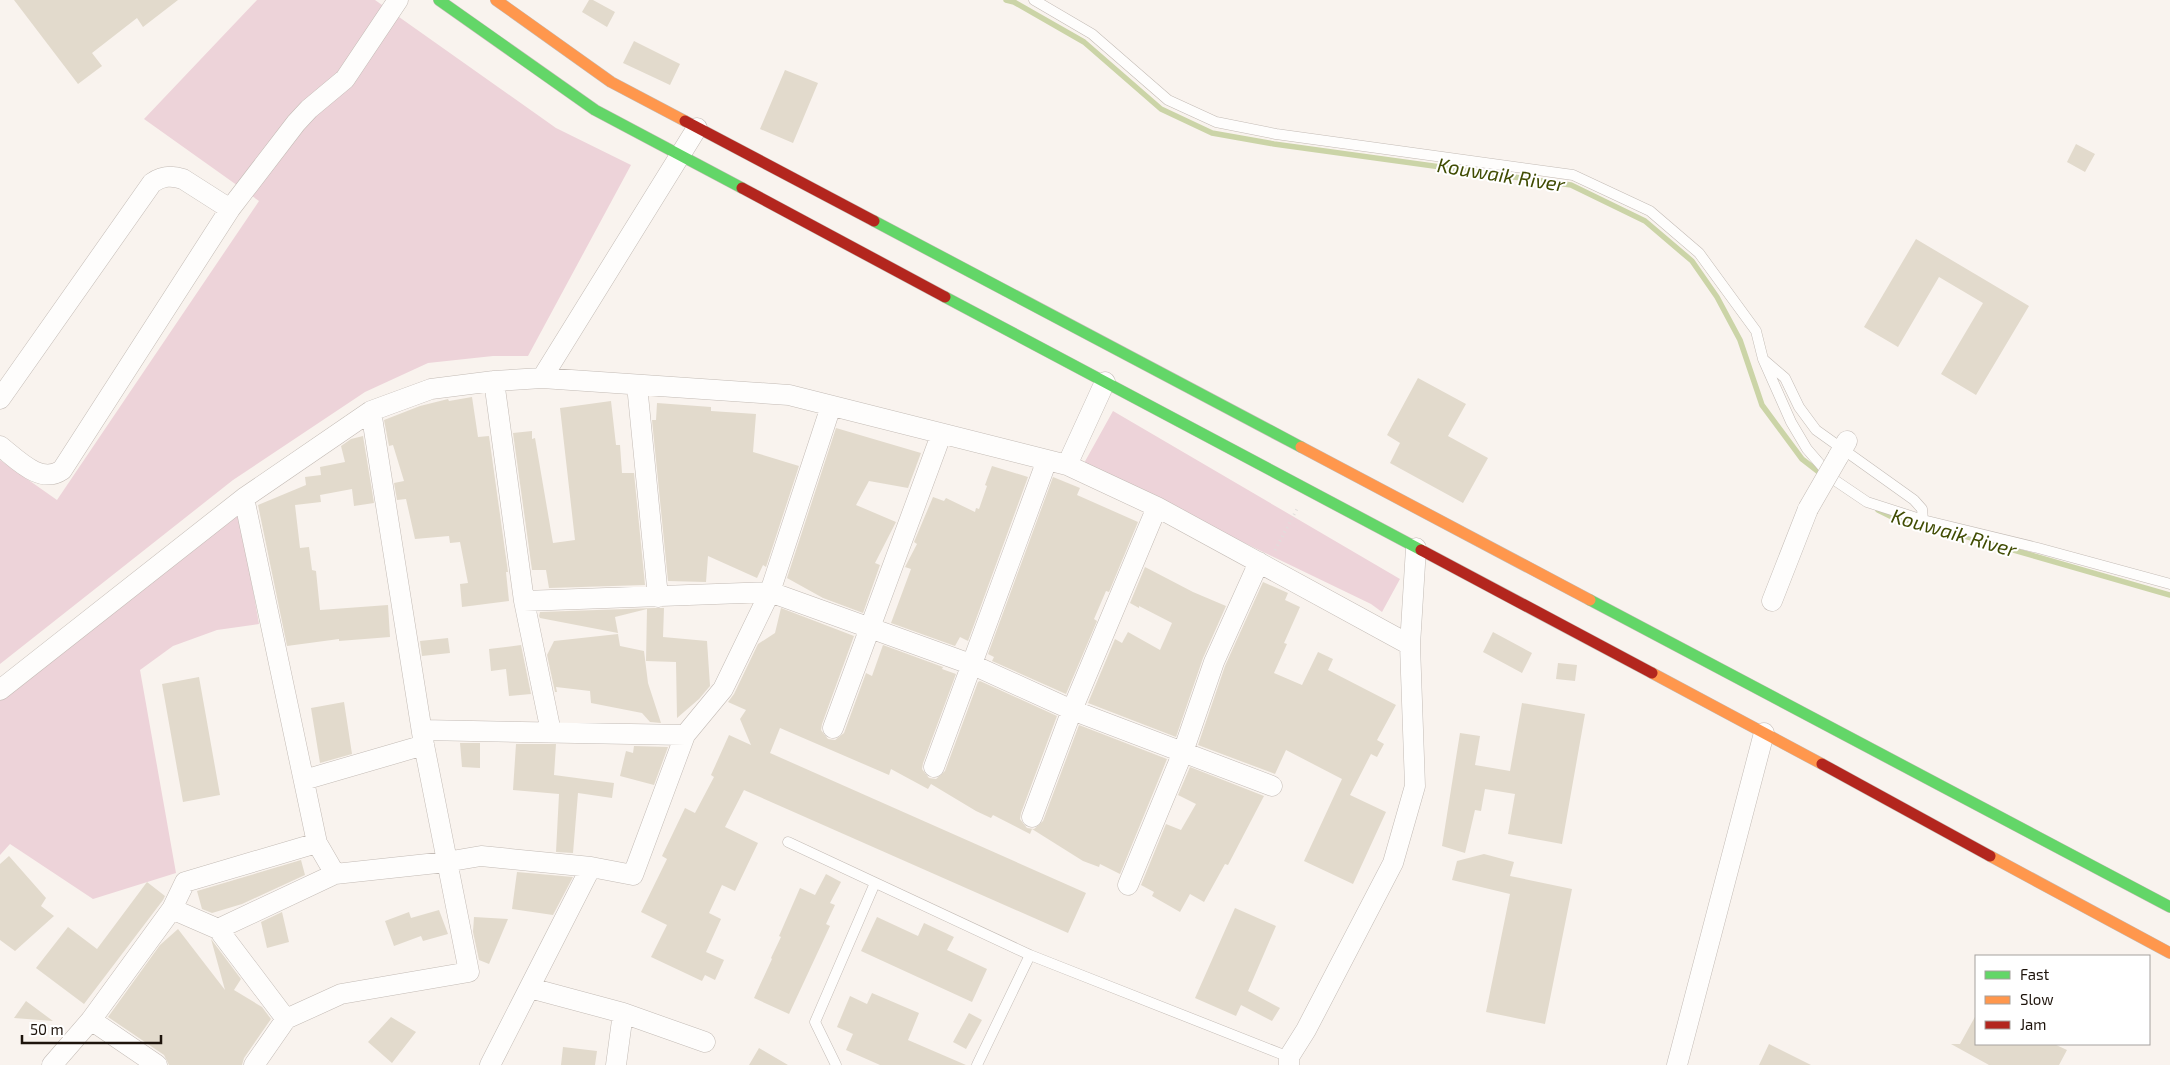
<svg xmlns="http://www.w3.org/2000/svg" width="2170" height="1065" font-family="'Exo 2',sans-serif">
<style>
.green{fill:#edd3d9}
.lines{fill:none;stroke-linecap:round;stroke-linejoin:round}
.stream{stroke:#cbd4a7;stroke-width:5.5}
.building{fill:#e2dacc}
.lane-casing{stroke:#c3bbb5;stroke-width:11}
.street-casing{stroke:#c3bbb5;stroke-width:21}
.fast-casing{stroke:#c3bbb5;stroke-width:12}
.slow-casing{stroke:#c3bbb5;stroke-width:12}
.jam-casing{stroke:#c3bbb5;stroke-width:12}
.path{stroke:#e0dedc;stroke-width:3;stroke-dasharray:1 4;stroke-linecap:butt}
.lane{stroke:#fefdfc;stroke-width:10}
.street{stroke:#fefdfc;stroke-width:20}
.fast{stroke:#63d668;stroke-width:11}
.slow{stroke:#ff974d;stroke-width:11}
.jam{stroke:#b3261e;stroke-width:11}
.street-bridge-casing{stroke:#c3bbb5;stroke-width:21;stroke-linecap:butt}
.street-bridge{stroke:#fefdfc;stroke-width:20}
.labels{text-anchor:middle;stroke-width:4;stroke-linejoin:round;paint-order:stroke}
.water-label{font-size:20px;font-style:italic;fill:#404c03;stroke:#fff}
</style>
<rect width="100%" height="100%" fill="#f9f3ee"/>
<path class="green" d="M257,0h118l181,128 75,37 -103,191h-35l-65,7 -63,29 -132,88 -233,184v-204l57,40 202,-299 -115,-82z
M1113,411l287,168 -18,33 -11,-8 -288,-139z
M239,511l20,113 -42,6 -44,16 -33,24 36,203 -83,26 -83,-55 -10,11v-156z"/>
<g class="lines">
<path class="stream" d="M1006,0l8,2 70,40 77,67 51,24 62,11 297,41 74,36 47,40 25,36 23,43 22,65 40,54 22,17
M1878,510l12,6 22,5
M1947,531l223,64"/>
</g>
<path class="building" d="M14,0h164l-35,27 -6,-9 -45,35 10,13 -24,18z
M589,0h4l22,12 -8,15 -25,-15z
M634,41l46,23 -10,21 -47,-22z
M785,70l33,13 -25,60 -33,-14z
M2076,144l19,10 -10,18 -18,-10z
M1916,239l113,67 -53,89 -35,-21 42,-71 -44,-26 -41,70 -34,-20z
M1418,378l48,26 -18,32 40,22 -25,45 -73,-40 10,-20 -13,-8z
M472,397l6,40 11,-1 19,136h-2l3,29 -47,6 -2,-23 8,-1 -8,-41 -10,1 -1,-7 -34,3 -9,-40 -9,1 -3,-17 10,-2 -11,-36 -4,1 -5,-26 36,-14 28,-7 1,2z
M611,401l5,44h4l2,28h12l11,112 -96,3 -3,-18h-14l-19,-137 19,-2v8l3,-1 18,105 22,-3 -15,-132z
M657,403l54,4v4l45,3 -3,38 46,14 -33,101 -3,-2 -6,13 -49,-22 -2,26 -38,-1 -16,-161h4z
M836,428l85,25 -13,35 -39,-7 -13,24 40,17 -21,41 5,2 -17,48 -40,-15 -36,-20z
M363,436l11,67 -20,3 -2,-17 -32,6 1,7 -26,3 5,43 9,-1 3,23 4,1 4,39 68,-5 2,32 -51,4v-2l-52,7 -29,-141 48,-20 -1,-8 16,-2 -1,-8 25,-5 -4,-16 10,-7z
M992,466l36,11 -60,164 -8,-4 -5,9 -64,-23 20,-54 -6,-2 12,-23 -3,-2 19,-45 11,4 2,-3 29,14 1,-4 3,1 8,-23 -2,-1z
M1053,477l27,11 -3,7 61,27 -29,70 -3,-1 -12,28 3,2 -31,73 -74,-33 2,-4 -6,-3z
M1145,567l48,25 33,14 -23,52 -27,79 -88,-34 27,-64 7,4 6,-11 32,18 12,-27 -33,-17v2l-9,-5z
M1263,582l25,11 -3,7 15,7 -16,36 3,1 -13,29 28,12 16,-33 15,7 -5,11 68,35 -19,35 7,4 -7,13 -6,-3 -21,41 36,17 -33,72 -49,-23 38,-82 -56,-29 -11,24 -77,-29 27,-79z
M654,608h10l-1,29 44,4 3,45 -11,13 -22,19 -1,-56 -30,-1 1,-52 -32,8 3,16 -78,-15 -1,-2 1,-4z
M781,608l73,28 -32,88 -1,6 7,9 7,1 9,-7 22,-60 6,3 11,-31 60,22 -1,2 14,5 -33,89 -1,6 7,9 7,1 9,-8 33,-89 2,-1 77,35 -36,97 -1,6 7,9 7,1 9,-8 36,-96 88,34 -47,115 -20,-10 -1,3 -16,-6 -51,-32 -2,5 -37,-19 -2,3 -15,-7 -45,-27 -3,5 -37,-20 -2,6 -109,-47 -10,25 316,140 -18,40 -324,-143 -19,37 33,16 -23,48 -13,-6 -13,28 12,6 -15,33 18,8 -9,20 -10,-5 -3,6 -51,-24 16,-32 -26,-13 26,-53 -5,-3 23,-48 10,5 19,-36 -3,-2 18,-40 22,10 -11,-26 6,-9 -18,-8 6,-8 24,-50 17,-11z
M1493,632l39,21 -10,20 -39,-21z
M618,634l2,12 24,5 4,32 13,40 -11,-1 -8,-9 -51,-10 -1,-12 -34,-4 1,5h-2l-8,-37 7,-14z
M448,638l2,15 -28,3 -2,-15z
M521,645l10,49 -22,2 -3,-27 -15,2 -2,-22z
M1558,663l19,2 -2,16 -19,-2z
M199,677l21,118 -37,7 -21,-118z
M344,702l8,52 -32,9 -9,-55z
M1522,703l63,11 -23,130 -54,-10 7,-40 -30,-5 -4,22 -6,-1 -10,43 -23,-7 18,-113 20,3 -5,29 35,6z
M460,743h20v25l-18,-1z
M516,744h40l-2,31 60,8 -2,15 -34,-5 -5,60 -17,-1 3,-58 -46,-4z
M634,746l34,1 -14,38 -34,-9 6,-25 7,2z
M1190,767l74,29 -36,69 -3,-1 -21,38 -14,-8 -10,18 -28,-16 2,-4 -13,-7 25,-61 15,6 15,-26 -18,-9z
M1484,854l30,8 -4,14 62,13 -27,135 -59,-12 24,-118 -58,-14 5,-19z
M9,856l37,42 -5,8 13,10 -39,35 -15,-11v-76z
M301,860l4,15 -63,29 -30,9 -10,-4 -5,-18z
M517,872l56,5 -20,38 -41,-6z
M826,874l15,8 -11,21 5,2 -9,19 4,2 -41,88 -35,-16 18,-39 -1,-1 10,-21 -2,-1 21,-48 15,7z
M147,882l18,14 -2,4 -79,104 -48,-36 32,-41 29,22z
M1235,908l41,18 -28,65 32,17 -8,13 -31,-16 -5,11 -41,-18z
M439,910l9,24 -25,7 -2,-5 -27,10 -9,-25 24,-9 2,6z
M282,912l7,30 -22,6 -6,-26z
M474,917l34,2 -19,45 -10,-4 -6,-28z
M877,917l41,19 6,-13 30,14 -7,13 40,19 -15,33 -111,-51z
M178,929l47,61 -14,-51 30,40 -7,11 28,17 9,12 -27,39 -2,7h-73l-5,-10 -56,-38 52,-72z
M872,993l47,20 -11,27 58,25h-86l-34,-15 7,-16 -16,-7 13,-31 17,8z
M26,1001l27,20 -39,-3z
M969,1013l13,7 -16,29 -13,-7z
M1976,1015v29h78l13,6 -8,15h-70l-38,-21h9z
M391,1017l25,15 -24,31 -24,-21z
M1769,1044l42,21h-52z
M563,1047l34,4 -2,14h-34z
M759,1048l29,17h-39z"/>
<g class="lines">
<g class="lane-casing">
<path id="lane" d="M1034,0l58,34 76,66 48,22 60,12 297,41 77,36 49,42 57,78 7,28 28,63 16,27 26,30 34,23 56,18 115,28 132,36
M1764,360l21,18 14,29 17,23 98,70 8,9 1,11
M788,842l242,113 259,102
M836,1065l-21,-43 60,-139
M977,1065l53,-110"/>
</g>
<g class="street-casing">
<path id="street" d="M542,378l155,-250
M494,381l30,220 27,131
M637,385l21,212
M0,399l152,-216c10,-7 19,-8 31,-4l47,30
M0,446c17,13 40,39 62,24l168,-261 66,-86 13,-14 36,-30 53,-79
M1838,457l9,-16
M1067,465l90,42 253,138 5,141 -22,77 -87,167 -17,27v8
M244,498l73,345 18,31
M524,601l246,-9 203,73 99,45 200,76
M1772,601l36,-92
M1410,645l6,-97
M0,690l244,-192 127,-87 60,-22 63,-8 48,-3 247,17 278,70 38,-83
M833,728l108,-293
M422,730l263,5
M934,767l113,-307
M304,780l120,-35
M1032,817l40,-107 85,-203
M1128,885l55,-133 31,-90 45,-100
M172,909l13,-27 132,-39
M218,929l68,90 -32,46
M530,988l93,25 -7,52
M623,1013l82,29
M286,1019l55,-25 128,-22 -45,-227 -53,-334
M91,1020l66,45
M52,1065l39,-45 81,-111 46,20 117,-55 111,-12 35,-6 110,11 42,8 52,-140 38,-46 47,-97 61,-186
M490,1065l101,-198
M1677,1065l87,-332"/>
</g>
<g class="fast-casing">
<path id="fast" d="M439,0l156,110 147,78
M874,221l427,226
M945,297l476,253
M1590,600l580,307"/>
</g>
<g class="slow-casing">
<path id="slow" d="M496,0l115,82 74,39
M1301,447l289,153
M1652,673l170,91
M1990,856l180,97"/>
</g>
<g class="jam-casing">
<path id="jam" d="M685,121l189,100
M742,188l203,109
M1421,550l231,123
M1822,764l168,92"/>
</g>
<path class="path" d="M1275,550l22,-41"/>
<use href="#lane" class="lane"/>
<use href="#street" class="street"/>
<use href="#fast" class="fast"/>
<use href="#slow" class="slow"/>
<use href="#jam" class="jam"/>
<g class="street-bridge-casing">
<path id="street-bridge" d="M1808,509l30,-52"/>
</g>
<use href="#street-bridge" class="street-bridge"/>
</g>
<g class="labels">
<g class="water-label">
<text transform="translate(1501 175) rotate(9)" y="7">Kouwaik River</text>
<text transform="translate(1954 533) rotate(16)" y="7">Kouwaik River</text>
</g>
</g>
<rect x="1975" y="955" width="175" height="90" fill="#ffffff" stroke="#a5a19e"/>
<rect x="1985" y="971" width="25" height="8" fill="#63d668" stroke="#a5a19e"/>
<text x="2020" y="980" font-size="15" fill="#1e140c">Fast</text>
<rect x="1985" y="996" width="25" height="8" fill="#ff974d" stroke="#a5a19e"/>
<text x="2020" y="1005" font-size="15" fill="#1e140c">Slow</text>
<rect x="1985" y="1021" width="25" height="8" fill="#b3261e" stroke="#a5a19e"/>
<text x="2020" y="1030" font-size="15" fill="#1e140c">Jam</text>
<path d="M22 1035v8h139v-8" fill="none" stroke="#1e140c" stroke-width="2.5"/>
<text x="30" y="1035" font-size="15" fill="#1e140c" stroke="#ffffff" stroke-width="4" paint-order="stroke">50 m</text>
</svg>
